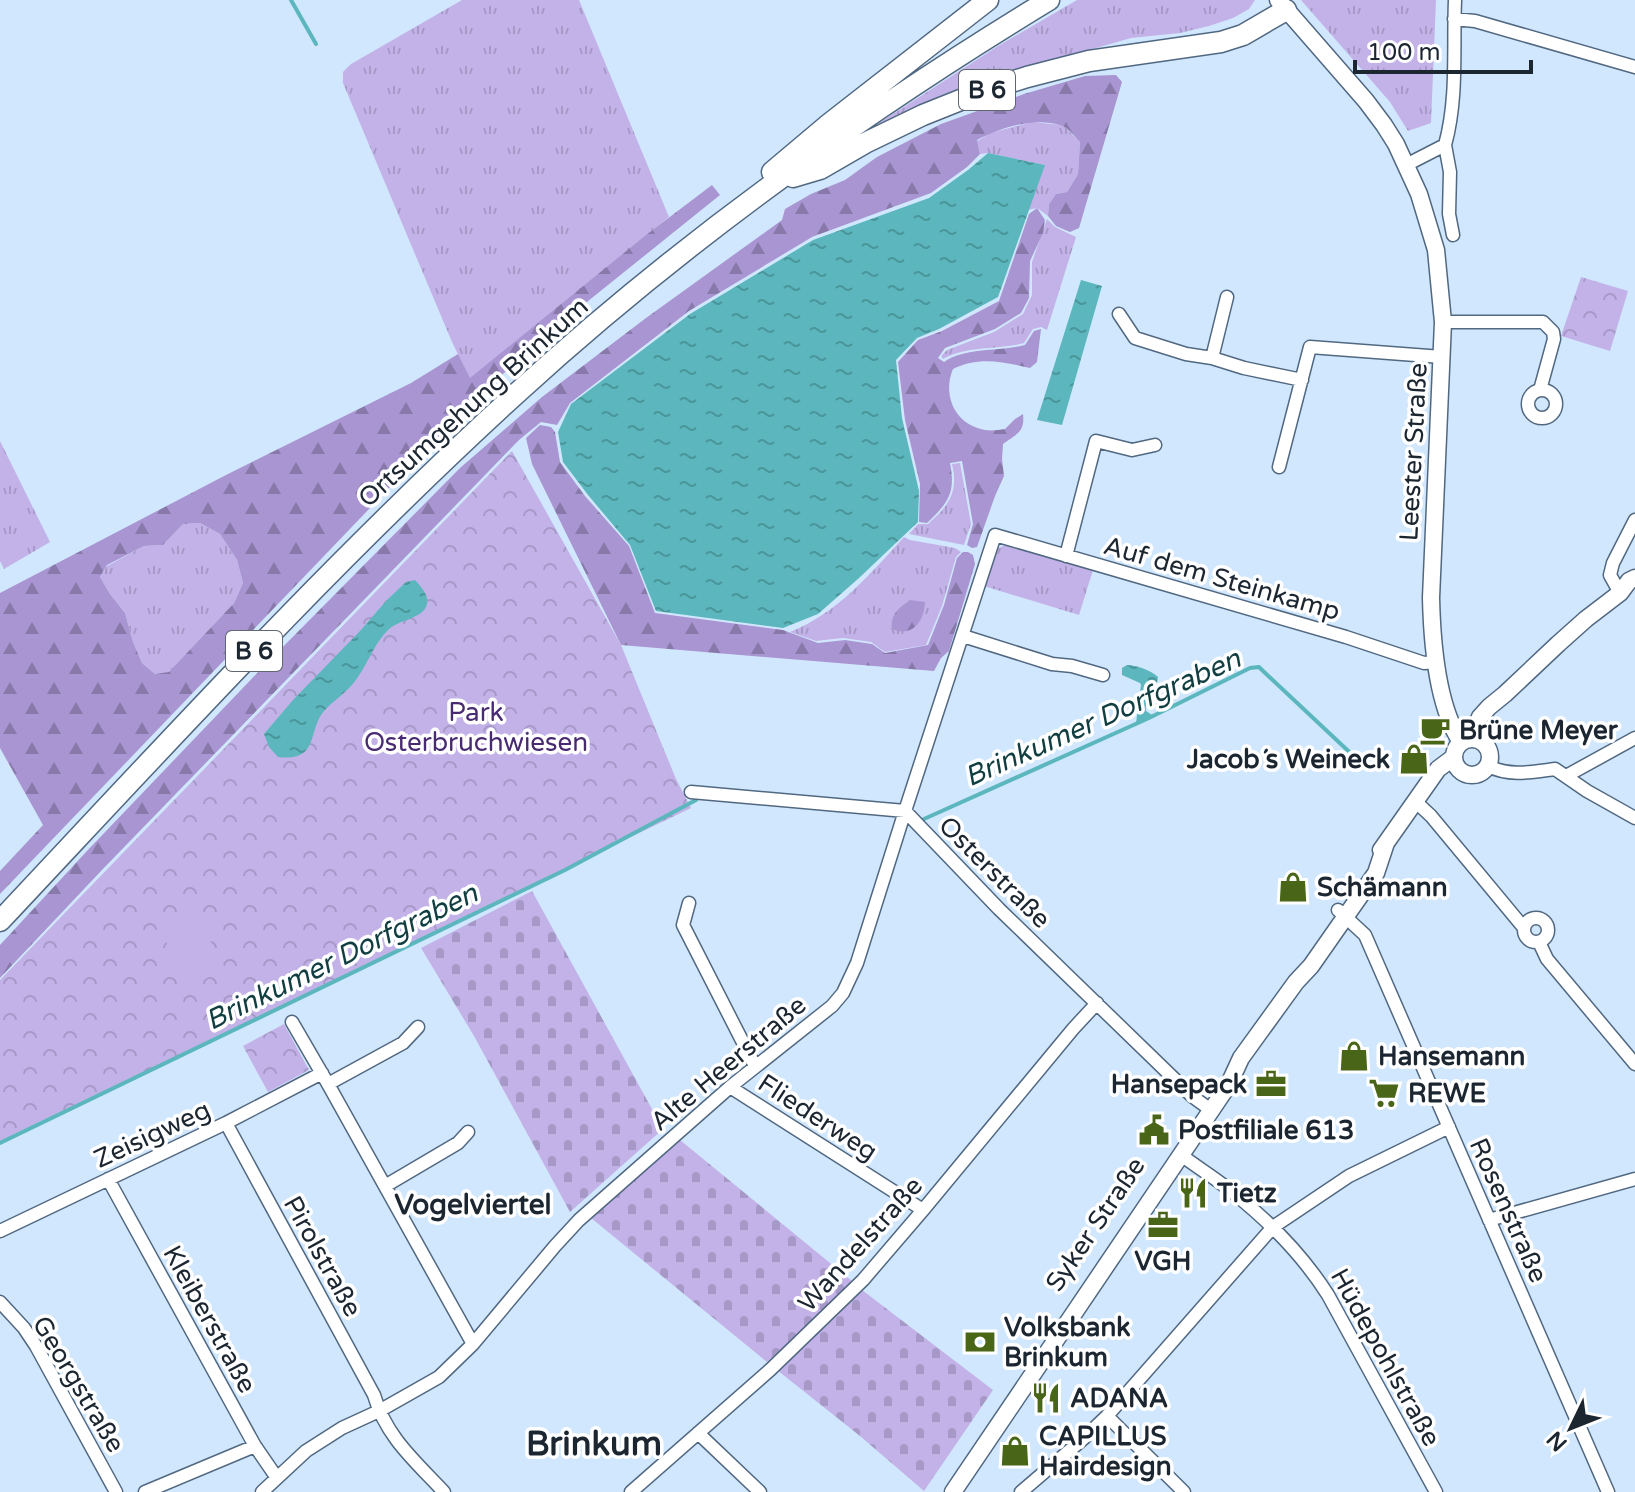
<svg xmlns="http://www.w3.org/2000/svg" width="1635" height="1492" font-family="'Varela Round',sans-serif">
<style>
.grass{fill:url(#grass-tufts)}
.forest{fill:url(#forest-firs);fill-rule:evenodd}
.cemetery{fill:url(#cemetery-stones)}
.park{fill:url(#park-crowns)}
.pitch{fill:#c3b2e8}
.water{fill:url(#water-ripples)}
.lines{fill:none;stroke-linecap:round;stroke-linejoin:round}
.stream{stroke:#5bb7bd;stroke-width:4}
.minor-casing{stroke:#516881;stroke-width:15}
.tertiary-casing{stroke:#516881;stroke-width:19}
.trunk-casing{stroke:#516881;stroke-width:23}
.minor{stroke:#fff;stroke-width:12}
.tertiary{stroke:#fff;stroke-width:16}
.trunk{stroke:#fff;stroke-width:20}
.labels{text-anchor:middle;stroke-width:7;stroke-linejoin:round;paint-order:stroke}
.shield{fill:#fff;stroke:#60676f;stroke-width:2}
.shield-label{font-size:24px;font-weight:bold;fill:#1c2631}
.street-label{font-size:26px;fill:#1c2631;stroke:#fff}
.park-label{font-size:26px;fill:#472a71;stroke:#fff}
.poi-label{font-size:26px;font-weight:bold;fill:#1c2631;stroke:#fff;text-anchor:start}
.water-label{font-size:28px;font-style:italic;fill:#113e40;stroke:#fff}
.neighbourhood-label{font-size:28px;font-weight:bold;fill:#1c2631;stroke:#fff}
.district-label{font-size:34px;font-weight:bold;fill:#1c2631;stroke:#fff}
</style>
<defs>
<pattern id="grass-tufts" width="24" height="20" patternUnits="userSpaceOnUse" patternTransform="scale(2)"><rect width="24" height="20" fill="#c3b2e8"/><path d="M3 7l-1-3M5 7V3M7 7l1-3M15 17l-1-3M17 17v-4M19 17l1-3" fill="none" stroke="#a799c7"/></pattern>
<pattern id="forest-firs" width="22" height="20" patternUnits="userSpaceOnUse" patternTransform="scale(2)"><rect width="22" height="20" fill="#a895d1"/><path d="M5 1l3.5 6h-7zM16 11l3.5 6h-7z" fill="#8879aa"/></pattern>
<pattern id="cemetery-stones" width="16" height="16" patternUnits="userSpaceOnUse" patternTransform="scale(2)"><rect width="16" height="16" fill="#c3b2e8"/><path d="M2 7V4a2 2 0 0 1 4 0v3zM10 15v-3a2 2 0 0 1 4 0v3z" fill="#a799c7"/></pattern>
<pattern id="park-crowns" width="20" height="18" patternUnits="userSpaceOnUse" patternTransform="scale(2)"><rect width="20" height="18" fill="#c3b2e8"/><path d="M2 6a3 3 0 1 1 6 0M12 15a3 3 0 1 1 6 0" fill="none" stroke="#a799c7"/></pattern>
<pattern id="water-ripples" width="26" height="14" patternUnits="userSpaceOnUse" patternTransform="scale(2)"><rect width="26" height="14" fill="#5bb7bd"/><path d="M2 4q2-2 4 0t4 0M15 11q2-2 4 0t4 0" fill="none" stroke="#4a959a"/></pattern>
</defs>
<rect width="100%" height="100%" fill="#d1e7fe"/>
<path class="grass" d="M462,0h117l90,217 -199,162 -18,-37 -109,-259v-11l8,-8z
M1077,0h178l-6,9 -16,9 -24,8 -29,7 -49,5 -125,36 -130,51 122,-79z
M1301,0h135l-5,123 -23,8 -18,-29z
M1031,122l32,3 17,17 -2,32 -11,18 -11,2 -7,10 -1,12 -11,-8 -9,2 16,-45 -56,-12 -8,1 -3,-13 14,-8z
M1047,219l8,8 21,10 -29,93 -6,-3 -8,2 -9,14c-26,7 -56,2 -81,16l-2,-3 6,-6 47,-18 29,-18 9,-19v-33z
M0,441l50,101 -46,27 -4,-8z
M960,463l11,61 -7,21 -55,-11 9,-10h10c20,-18 31,-31 24,-60z
M200,523l20,11 17,26 6,23 -9,20 -65,70 -14,1 -13,-11 -9,-21 -8,-29 -15,-19 -10,-17 7,-11 37,-20 19,-1 20,-21z
M904,537l6,3 45,8 6,4 -5,5 -14,49 -16,39 -41,7 -14,-10 -28,-4 -27,3 -26,-9c48,-19 80,-58 114,-95z
M1005,545l88,25 -14,45 -95,-29 11,-36z"/>
<path class="forest" d="M1116,75l6,7 -43,146 -9,4 -14,-6 -8,-10 1,-12 7,-10 11,-2 11,-18 2,-32c-6,-6 -12,-15 -20,-17 -27,-8 -59,3 -83,15l3,14 -13,13 -36,26 -119,44 -123,74 -119,92 -13,22 -16,-3 -22,18 -418,431 -101,107v-33l86,-93 178,-186 196,-198 82,-71 104,-79 136,-98 3,-11 26,-15 34,-14 32,-23 64,-33 83,-30 61,-18z
M712,185l8,10 -163,131 -63,56 -55,54 -439,458v-23l43,-46 -43,-77v-155l226,-118 185,-92 47,-29 12,24 176,-143zM200,523l20,11 17,26 6,23 -9,20 -65,69 -14,2 -13,-11 -9,-21 -8,-29 -15,-19 -10,-17 7,-12 37,-19 19,-1 20,-21z
M1037,208l8,12 -2,13 -13,28 -1,37 -8,15 -26,16 -50,19 -7,10 6,4c22,-15 55,-10 81,-17l9,-14 7,-2 -4,33 -7,6c-27,-6 -51,-12 -77,1 -11,26 2,56 32,61 6,1 14,0 20,-1l10,-10 8,-5c2,18 -6,20 -20,30l-1,15 2,17 -9,20 -18,51 -5,1 -5,-3 6,-21 -11,-63 -12,2c6,30 -2,40 -23,60l-8,-1 1,-38 -15,-64 -7,-58 20,-22 24,-9 57,-30 30,-87z
M540,425l11,2 4,5 5,30 25,34 44,50 26,67 128,17 35,13 27,-3 27,4 13,9 43,-8 16,-40 13,-47 6,-6h5l5,3 2,9 -26,87 -8,7 -7,13 -313,-26 -89,-181 -6,-26z
M910,600l15,2c-1,19 -12,36 -33,27 -2,-15 7,-21 18,-29z"/>
<path class="cemetery" d="M532,891l131,238 -93,83 -96,-176 -53,-88z
M680,1140l172,141 -45,45 -40,36 -176,-144z
M862,1290l131,100 -69,101 -64,-55 -83,-66z"/>
<path class="park" d="M1581,277l47,14 -18,60 -49,-15z
M512,451l109,194 55,134 15,29 -691,333v-161z
M284,1024l25,46 -41,22 -25,-46z"/>
<path class="pitch" d="M196,914l29,54 -34,19 -30,-54z"/>
<path class="water" d="M988,153l57,12 -47,132 -59,32 -22,9 -21,22 6,58 17,73 -1,31 -59,56 -41,36 -35,14 -127,-17 -26,-66 -42,-50 -25,-33 -5,-30 13,-28 119,-90 123,-74 116,-42 39,-28z
M1081,280l21,6 -40,139 -25,-5z
M415,580c6,7 16,17 11,27 -6,12 -27,13 -37,22 -16,15 -23,40 -37,56 -9,10 -20,17 -28,26 -17,20 -4,51 -46,46l-9,-10 -5,-13 29,-34 67,-69 26,-30 20,-19z
M1127,665c9,0 24,5 31,12 -1,13 -14,20 -12,34l6,4 -16,8 5,-38 -1,-2 -18,-8v-7z"/>
<g class="lines">
<path class="stream" d="M291,0l25,44
M924,819l225,-101 101,-50 9,-1 3,3 98,92
M0,1143l565,-273 131,-70"/>
<g class="minor-casing">
<path id="minor" d="M1454,19l21,2 160,46
M1445,145l5,27 -1,42 4,21
M1406,165l39,-20c13,-47 8,-97 10,-145
M1119,314l16,24 51,16 26,4 32,10 58,12
M1443,322h100l10,10 1,7 -14,51
M1212,358l15,-61
M1528 404a14 14 0 1 1 28 0a14 14 0 1 1-28 0Z
M1279,467l31,-120 132,10
M1066,556l30,-115 36,9 23,-5
M1620,593l-10,-18 3,-12 22,-43
M963,636l89,28 20,2 31,9
M1488,766c22,11 44,6 67,3l32,22 48,27
M1566,776l69,-38
M691,792l214,19 94,98 194,188 18,13
M1415,801l16,15 93,112
M689,903l-6,22 72,141
M1338,910l27,25 243,557
M1524 930a12 12 0 1 1 24 0a12 12 0 1 1-24 0Z
M1539,942l8,17 88,105
M292,1022l36,62 145,260
M328,1084l75,-41 15,-16
M730,1087l193,123
M226,1123l148,272c12,42 41,66 70,97
M1181,1155c16,12 34,23 50,36 38,30 71,63 97,104l108,197
M108,1179l147,267 22,32
M385,1186l73,-43 10,-11
M1489,1220l146,-41
M0,1231l226,-108 96,-50
M0,1302l24,26 12,18 80,146
M1107,1416l77,76
M698,1433l62,59
M145,1492l110,-46
M262,1492l44,-41 36,-23 37,-17 60,-34 34,-33 82,-98 24,-26 151,-133 102,-81 11,-13 14,-30 48,-152 90,-276 351,102 78,26 12,-1
M631,1492l140,-123 92,-89 60,-70 150,-181 24,-26
M1021,1492l62,-53 24,-23 166,-189 76,-51 100,-49"/>
</g>
<g class="tertiary-casing">
<path id="tertiary" d="M1278,0l88,101 18,24 12,19 23,50 17,56 7,72 -12,276c1,43 6,108 30,144
M1454 757a18 18 0 1 1 36 0a18 18 0 1 1-36 0Z
M1471,739l9,-22 9,-10 16,-13 53,-50 28,-25 34,-26 9,-12 6,-3
M1381,850l57,-81 16,-12
M953,1492l276,-408 12,-26 55,-76 15,-16 65,-93 10,-30"/>
</g>
<g class="trunk-casing">
<path id="trunk" d="M772,172l57,-48 159,-124
M793,177l27,-8 45,-26 58,-28 60,-24 44,-14 62,-16 132,-19 22,-7 43,-25
M0,921c169,-180 335,-362 517,-528 163,-149 344,-279 532,-393"/>
</g>
<use href="#minor" class="minor"/>
<use href="#tertiary" class="tertiary"/>
<use href="#trunk" class="trunk"/>
</g>
<defs>
<g id="cafe-bare" transform="scale(2.4)"><path d="M-5.5-4.5H6V0H3Q3 3.5 0 3.5H-2.5Q-5.5 3.5-5.5 0ZM3-3.2v2h1.7v-2ZM-6 4.5H4V6H-6Z" fill="#496618" stroke="#fff" stroke-width="2.5" paint-order="stroke"/></g>
<g id="shop-bare" transform="scale(2.4)"><path d="M-5-2.5h2.3a2.7 3.5 0 0 1 5.4 0H5L5.5 6h-11ZM-1.5-2.5h3a1.5 2.3 0 0 0-3 0Z" fill="#496618" stroke="#fff" stroke-width="2.5" paint-order="stroke"/></g>
<g id="office-bare" transform="scale(2.4)"><path d="M-6-3h4V-5.5h4V-3h4V5H-6ZM-1-4.5V-3h2v-1.5ZM-6 0V1H6V0Z" fill="#496618" stroke="#fff" stroke-width="2.5" paint-order="stroke"/></g>
<g id="supermarket-bare" transform="scale(2.4)"><path d="M-6-5.5h2.5l.6 2H6L4.5 2H-2.5L-4.4-4H-6ZM-1.5 3.2a1.3 1.3 0 1 0 .1 0ZM3 3.2a1.3 1.3 0 1 0 .1 0Z" fill="#496618" stroke="#fff" stroke-width="2.5" paint-order="stroke"/></g>
<g id="civic-bare" transform="scale(2.4)"><path d="M-.6-6.5H3V-4.5H.6V-3L4-1V1h2V6H-6V1h2V-1L-.6-3ZM-1.2 2.5V6h2.4V2.5Z" fill="#496618" stroke="#fff" stroke-width="2.5" paint-order="stroke"/></g>
<g id="restaurant-bare" transform="scale(2.4)"><path d="M-5-6h1v4h1v-4h1v4h1v-4h1v5L-1.5 .5V6h-2V.5L-5-1ZM5-6V6H3V1.5H1.5Q1.5-4 5-6Z" fill="#496618" stroke="#fff" stroke-width="2.5" paint-order="stroke"/></g>
<g id="bank-bare" transform="scale(2.4)"><path d="M-6-4H6V4H-6ZM0-2.3a2.3 2.3 0 1 0 0 4.6a2.3 2.3 0 1 0 0-4.6Z" fill="#496618" stroke="#fff" stroke-width="2.5" paint-order="stroke"/></g>
</defs>
<g fill-rule="evenodd">
<use href="#cafe-bare" x="1435" y="730"/>
<use href="#shop-bare" x="1414" y="759"/>
<use href="#shop-bare" x="1293" y="887"/>
<use href="#shop-bare" x="1354" y="1056"/>
<use href="#office-bare" x="1271" y="1084"/>
<use href="#supermarket-bare" x="1384" y="1093"/>
<use href="#civic-bare" x="1154" y="1130"/>
<use href="#restaurant-bare" x="1193" y="1193"/>
<use href="#office-bare" x="1163" y="1225"/>
<use href="#bank-bare" x="980" y="1342"/>
<use href="#restaurant-bare" x="1046" y="1398"/>
<use href="#shop-bare" x="1015" y="1451"/>
</g>
<g class="labels">
<g class="shield">
<rect x="959" y="70" width="56" height="40" rx="6"/>
<rect x="226" y="631" width="56" height="40" rx="6"/>
</g>
<g class="shield-label">
<text x="987" y="98">B 6</text>
<text x="254" y="659">B 6</text>
</g>
<g class="street-label">
<text transform="translate(473 402) rotate(-42)" y="9">Ortsumgehung Brinkum</text>
<text transform="translate(1413 452) rotate(-87)" y="9">Leester Straße</text>
<text transform="translate(1222 578) rotate(16)" y="9">Auf dem Steinkamp</text>
<text transform="translate(995 872) rotate(45)" y="9">Osterstraße</text>
<text transform="translate(728 1063) rotate(-40)" y="9">Alte Heerstraße</text>
<text transform="translate(818 1117) rotate(33)" y="9">Fliederweg</text>
<text transform="translate(152 1134) rotate(-25)" y="9">Zeisigweg</text>
<text transform="translate(1509 1210) rotate(66)" y="9">Rosenstraße</text>
<text transform="translate(1095 1224) rotate(-56)" y="9">Syker Straße</text>
<text transform="translate(860 1244) rotate(-48)" y="9">Wandelstraße</text>
<text transform="translate(323 1256) rotate(61)" y="9">Pirolstraße</text>
<text transform="translate(210 1319) rotate(61)" y="9">Kleiberstraße</text>
<text transform="translate(1386 1357) rotate(61)" y="9">Hüdepohlstraße</text>
<text transform="translate(79 1384) rotate(59)" y="9">Georgstraße</text>
</g>
<g class="park-label">
<text x="476" y="721">Park<tspan x="476" dy="30">Osterbruchwiesen</tspan></text>
</g>
<g class="poi-label">
<text x="1459" y="739">Brüne Meyer</text>
<text x="1390" y="768" text-anchor="end">Jacob´s Weineck</text>
<text x="1317" y="896">Schämann</text>
<text x="1378" y="1065">Hansemann</text>
<text x="1247" y="1093" text-anchor="end">Hansepack</text>
<text x="1408" y="1102">REWE</text>
<text x="1178" y="1139">Postfiliale 613</text>
<text x="1217" y="1202">Tietz</text>
<text x="1163" y="1270" text-anchor="middle">VGH</text>
<text x="1004" y="1336">Volksbank<tspan x="1004" dy="30">Brinkum</tspan></text>
<text x="1070" y="1407">ADANA</text>
<text x="1039" y="1445">CAPILLUS<tspan x="1039" dy="30">Hairdesign</tspan></text>
</g>
<g class="water-label">
<text transform="translate(1102 717) rotate(-24)" y="10">Brinkumer Dorfgraben</text>
<text transform="translate(341 956) rotate(-26)" y="10">Brinkumer Dorfgraben</text>
</g>
<g class="neighbourhood-label">
<text x="473" y="1214">Vogelviertel</text>
</g>
<g class="district-label">
<text x="594" y="1455">Brinkum</text>
</g>
</g>
<g transform="translate(1571 1428) rotate(227)" stroke="#ffffff" stroke-width="6" paint-order="stroke">
<path d="M0-6L14 30L0 20L-14 30Z" fill="#1c2631"/>
<text y="-12" font-size="22" font-weight="bold" text-anchor="middle" fill="#1c2631">N</text>
</g>
<path d="M1355 60v12h176v-12" fill="none" stroke="#1c2631" stroke-width="4"/>
<text x="1367" y="60" font-size="24" fill="#1c2631" stroke="#ffffff" stroke-width="6" paint-order="stroke">100 m</text>
</svg>
